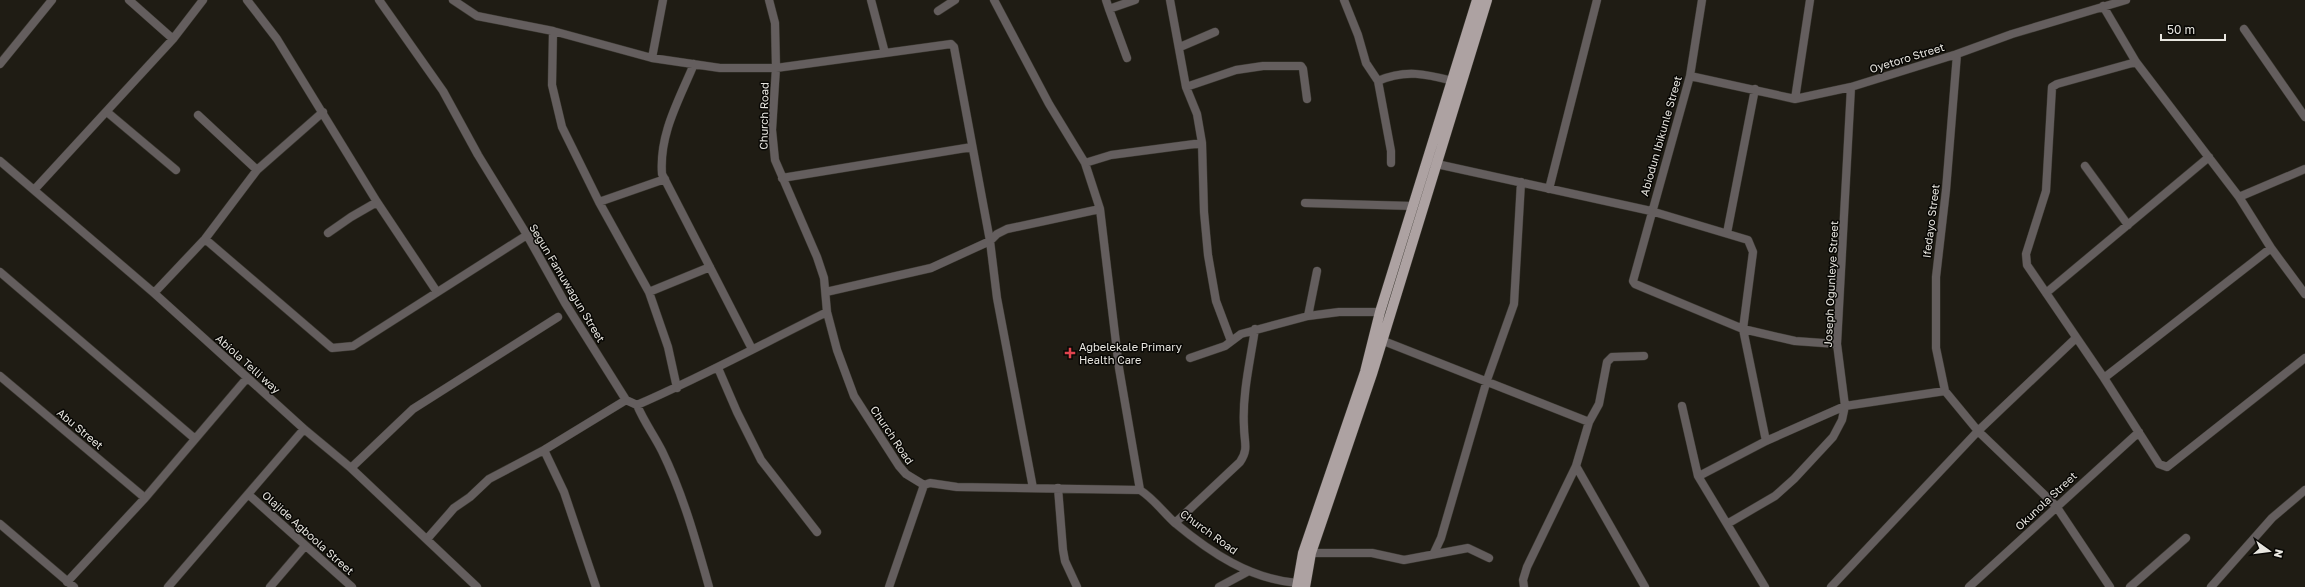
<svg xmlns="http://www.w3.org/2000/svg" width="2305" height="587" font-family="'Golos Text',sans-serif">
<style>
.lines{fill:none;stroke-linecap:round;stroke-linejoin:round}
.street-casing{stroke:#3b3831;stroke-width:9}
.primary-casing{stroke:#3b3831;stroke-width:11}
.street{stroke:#645e5e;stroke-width:8}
.primary{stroke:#ada2a2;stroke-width:10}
.health-dot{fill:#e0444e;stroke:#080704;stroke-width:1.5}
.labels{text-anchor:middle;stroke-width:3;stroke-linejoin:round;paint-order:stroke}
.street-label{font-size:11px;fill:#e8e6e0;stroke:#080704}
.poi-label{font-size:11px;fill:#e8e6e0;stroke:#080704;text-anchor:start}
</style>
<rect width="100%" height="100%" fill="#1f1c14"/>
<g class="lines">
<g class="street-casing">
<path id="street" d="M129,0l44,39
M247,0l30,39 100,163 60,90
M379,0l64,91 35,64 49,80 38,68 61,97 11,5c7,17 17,30 25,46 21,43 34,90 47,136
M453,0l24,16 76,15 99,27 68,10h56l175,-24 3,3 36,194 7,57 36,190
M769,0l6,23 1,45 -4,62 3,30 42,97 7,21 3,34 10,38 17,46 45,70 7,8 18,11 6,-2 27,4 183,3c14,9 23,22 35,33 36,30 75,56 122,60
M871,0l14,53
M994,0l55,104 36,59 15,46 19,159 21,122
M1106,0l3,9 26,-9
M1170,0l16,87 11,27 5,29 2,69 4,43 8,46 15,40
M1344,0l14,35 8,28 12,18c27,-12 48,-7 75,0
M1702,0l-12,76 -57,205 2,3 108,45 52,12 42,3
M2103,6l33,56 103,135 32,51 34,46
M1109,9l18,49
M938,11l17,-11
M2244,29l61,88
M553,31l-1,54 10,42 37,75 50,90 19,55 9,41
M1180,47l35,-15
M652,58l11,-58
M2136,62l-79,22 -5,3 -6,104 -20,63 1,11 77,113 55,86 8,3 138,-109
M0,64l52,-64
M694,64c-15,36 -35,70 -32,110l90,175
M1690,76l105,23 56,-12 106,-33 55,-20 114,-34
M1378,81l13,70v12
M1186,87l50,-17 27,-4h38l2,3 4,30
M1795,99l15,-99
M107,112l69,58
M198,115l59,55
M0,161l154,132 150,136 47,39 126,119
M1085,163l26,-8 91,-12
M1432,163l219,48 97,29 5,12 -10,77 23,112
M2085,166l43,59
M782,178l190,-31
M1549,189l48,-189
M34,190l139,-151 30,-39
M2239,197l66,-28
M599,202l66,-23
M1305,203l108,3
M328,233l23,-16 26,-15
M1727,233l28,-144
M205,239l127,109 21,-2 174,-111
M0,272l194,166
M649,292l61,-25
M826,292l105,-24 59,-27 7,-7 10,-5 93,-20
M154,293l51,-54 52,-69 66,-58
M2046,293l163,-136
M1308,316l9,-45
M1381,340l208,82
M1190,358l35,-12 16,-12 67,-18 31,-4h41
M718,368l19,44 24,48 56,72
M0,376l145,122
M2104,378l167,-130
M1945,391l-9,-43v-71l10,-87 11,-136
M637,405c65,-28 127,-62 190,-93
M1682,406l16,70 67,111
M544,450l20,42 32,95
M1576,466l69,121
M351,468l62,-59 145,-92
M1699,476l67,-35 79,-35 100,-15 33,40 78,75 54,81
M1058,488l5,62 2,11 12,26
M249,495l103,92
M1175,523l65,-61c9,-13 4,-20 4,-35 -2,-32 6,-65 11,-98
M0,524l74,63
M1727,524l48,-28 19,-17 39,-42 9,-17 3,-14 -8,-62 14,-257
M427,539l27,-31 16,-11 19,-18 55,-29 82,-50
M1311,553h61l32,7 64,-12 21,10
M1434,553l7,-15 46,-158 27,-76 7,-122
M67,582l78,-84 102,-120
M168,587l136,-158
M270,587l35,-41
M889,587l35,-102
M1219,587l28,-15
M1524,587l-1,-7 4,-13 49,-101 13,-44 10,-18 8,-42 5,-5 32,-1
M1831,587l147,-156 98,-93
M1969,587l170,-155
M2130,587l56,-49
M2211,587l61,-69 33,-28"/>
</g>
<g class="primary-casing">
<path id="primary" d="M1297,587l6,-34 62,-181 15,-60 97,-312
M1305,587l6,-34 61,-179 115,-374"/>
</g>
<use href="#street" class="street"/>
<use href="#primary" class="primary"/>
</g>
<path class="health-dot" d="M1068 347h4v4h4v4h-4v4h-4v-4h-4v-4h4z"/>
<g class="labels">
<g class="street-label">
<text transform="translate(1907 58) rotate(-17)" y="4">Oyetoro Street</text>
<text transform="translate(764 116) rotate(-89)" y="4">Church Road</text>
<text transform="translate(1661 136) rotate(-74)" y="4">Abiodun Ibikunle Street</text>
<text transform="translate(1931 221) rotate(-83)" y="4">Ifedayo Street</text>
<text transform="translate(567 283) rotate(59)" y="4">Segun Famuwagun Street</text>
<text transform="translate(1831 284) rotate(-87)" y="4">Joseph Ogunleye Street</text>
<text transform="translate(248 364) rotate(42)" y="4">Abiola Telli way</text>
<text transform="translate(80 429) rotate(40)" y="4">Abu Street</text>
<text transform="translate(892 435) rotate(56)" y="4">Church Road</text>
<text transform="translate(2046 501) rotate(-43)" y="4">Okunola Street</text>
<text transform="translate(1209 532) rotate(36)" y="4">Church Road</text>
<text transform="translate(308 533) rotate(42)" y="4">Olajide Agboola Street</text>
</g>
<g class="poi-label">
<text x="1079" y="351">Agbelekale Primary<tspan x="1079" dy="13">Health Care</tspan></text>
</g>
</g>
<g transform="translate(2269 551) rotate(104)" stroke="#080704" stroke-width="3" paint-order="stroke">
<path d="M0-3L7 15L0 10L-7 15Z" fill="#e8e6e0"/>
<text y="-6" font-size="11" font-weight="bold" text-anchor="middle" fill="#e8e6e0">N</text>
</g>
<path d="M2161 34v6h64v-6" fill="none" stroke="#e8e6e0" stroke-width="2"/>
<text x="2167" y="34" font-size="12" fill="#e8e6e0" stroke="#080704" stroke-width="3" paint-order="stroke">50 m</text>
</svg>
